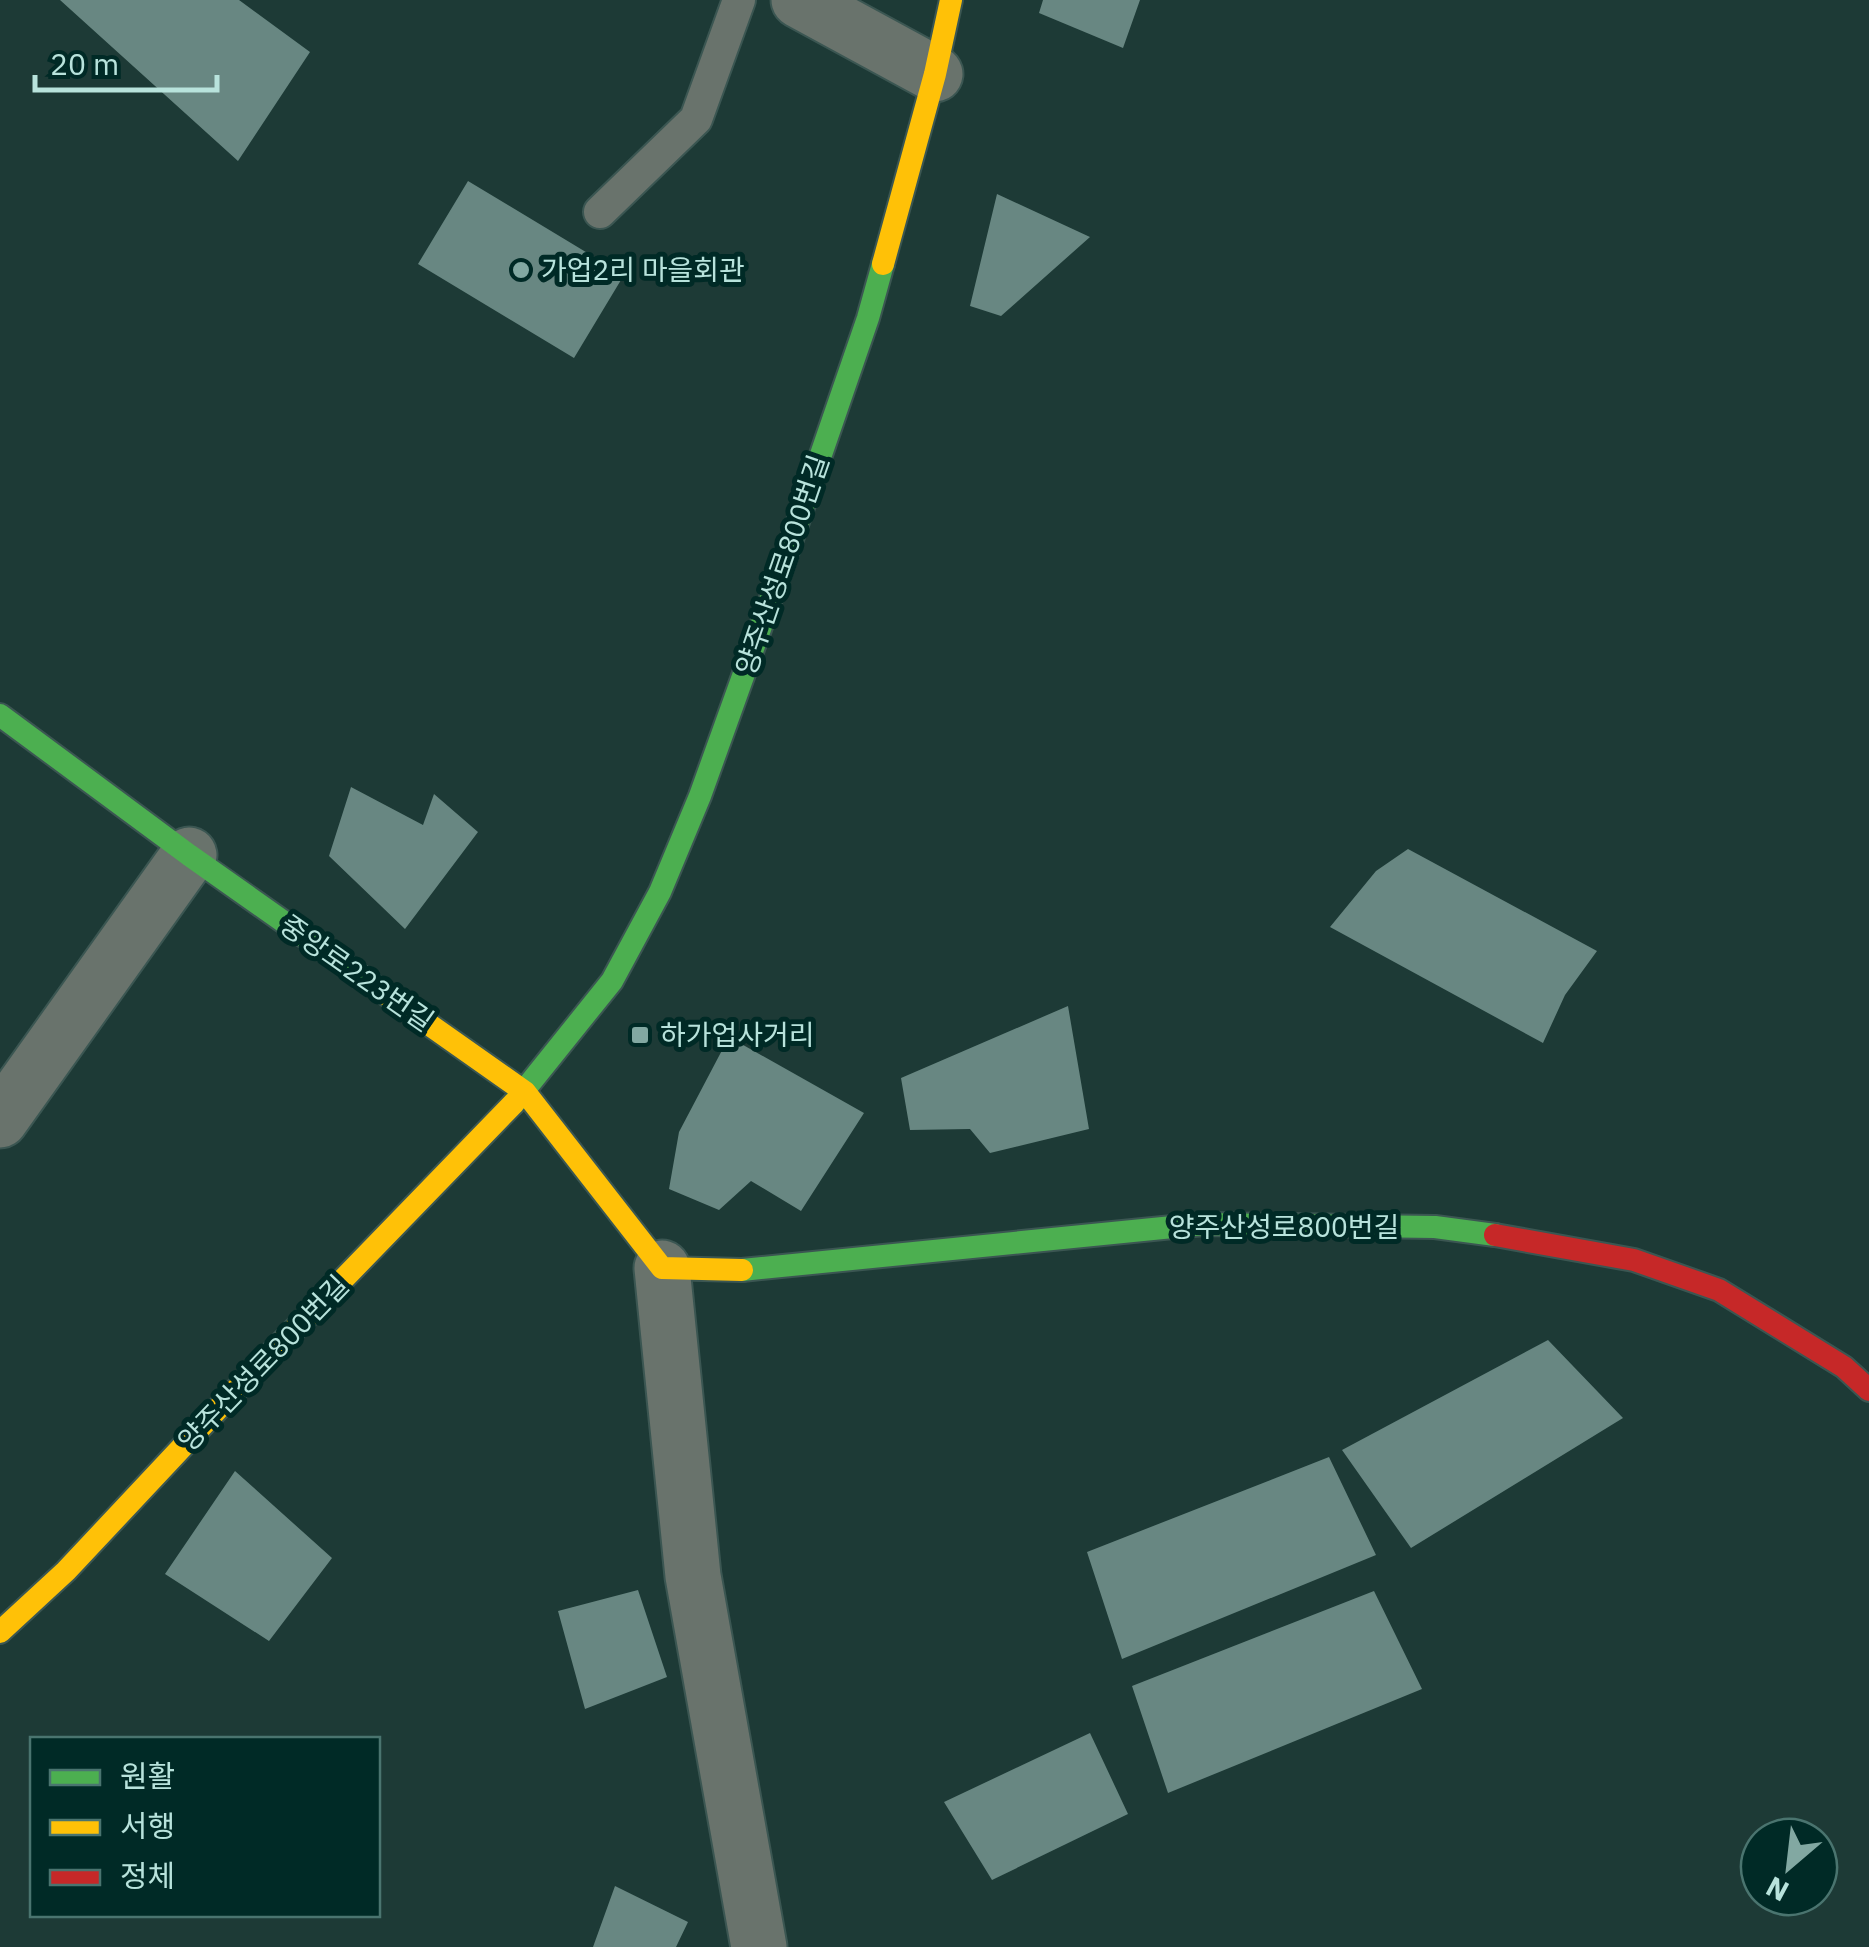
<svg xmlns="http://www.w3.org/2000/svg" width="1869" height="1947" font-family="'IBM Plex Sans','Noto Sans KR',sans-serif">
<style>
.building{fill:#688782}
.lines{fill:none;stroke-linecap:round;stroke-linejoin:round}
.lane-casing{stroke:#3b5652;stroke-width:36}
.street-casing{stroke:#3b5652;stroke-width:59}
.fast-casing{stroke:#3b5652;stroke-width:26}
.slow-casing{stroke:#3b5652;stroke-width:26}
.jam-casing{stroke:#3b5652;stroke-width:26}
.lane{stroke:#69736c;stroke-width:32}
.street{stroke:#69736c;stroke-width:55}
.fast{stroke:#4caf50;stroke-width:22}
.slow{stroke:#ffc107;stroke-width:22}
.jam{stroke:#c62828;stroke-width:22}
.poi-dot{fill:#82a8a2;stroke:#002a26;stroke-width:4}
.labels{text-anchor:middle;stroke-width:10;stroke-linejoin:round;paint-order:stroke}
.poi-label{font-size:28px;fill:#b8e3dc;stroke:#002a26;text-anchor:start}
.street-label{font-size:28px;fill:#b8e3dc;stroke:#002a26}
</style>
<rect width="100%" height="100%" fill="#1d3a36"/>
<path class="building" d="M60,0h179l71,52 -72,109z
M1043,0h97l-17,48 -84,-35z
M468,181l156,94 -50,83 -156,-94z
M997,194l93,43 -89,79 -31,-10z
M351,787l72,38 11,-31 44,38 -73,97 -76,-73z
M1408,849l189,102 -32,44 -22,48 -213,-116 46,-56z
M1068,1006l21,123 -99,24 -20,-24 -60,1 -9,-52z
M729,1037l135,76 -63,98 -50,-30 -32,29 -50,-21 10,-57z
M1548,1340l75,78 -212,130 -69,-98z
M1329,1457l47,98 -254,104 -35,-107z
M235,1471l97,87 -63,83 -104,-67z
M638,1590l29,87 -82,32 -27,-98z
M1374,1591l48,98 -254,104 -36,-107z
M1090,1733l38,81 -136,66 -48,-78z
M615,1886l73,36 -12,25h-83z"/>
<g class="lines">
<g class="lane-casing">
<path id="lane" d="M600,212l96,-93 43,-119"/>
</g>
<g class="street-casing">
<path id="street" d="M799,0l136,74
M0,1120l189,-265
M662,1268l31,308 66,371"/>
</g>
<g class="fast-casing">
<path id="fast" d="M0,715l189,140 194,137
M514,1103l98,-122 48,-89 40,-96 83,-231 85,-247 15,-54
M742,1270l461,-46 232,3 60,8"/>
</g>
<g class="slow-casing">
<path id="slow" d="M883,264l52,-190 16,-74
M383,992l142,100 137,176 80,2
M0,1632l66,-61 165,-176 283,-292"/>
</g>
<g class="jam-casing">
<path id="jam" d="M1495,1235l139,25 85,30 125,77 25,23"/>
</g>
<use href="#lane" class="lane"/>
<use href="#street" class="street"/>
<use href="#fast" class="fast"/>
<use href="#slow" class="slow"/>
<use href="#jam" class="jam"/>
</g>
<g class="poi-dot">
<circle cx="521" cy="270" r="10"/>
<rect x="630" y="1025" width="20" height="20" rx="5"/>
</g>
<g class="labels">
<g class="poi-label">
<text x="541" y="280">가업2리 마을회관</text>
<text x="660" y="1045">하가업사거리</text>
</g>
<g class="street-label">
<text transform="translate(782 565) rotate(-71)" y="10">양주산성로800번길</text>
<text transform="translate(357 973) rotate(35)" y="10">중앙로223번길</text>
<text x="1284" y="1237">양주산성로800번길</text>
<text transform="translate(263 1363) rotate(-46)" y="10">양주산성로800번길</text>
</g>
</g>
<rect x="30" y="1737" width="350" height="180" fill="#002a26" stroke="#4a746f" stroke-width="2.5"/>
<rect x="50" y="1770" width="50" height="15" fill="#4caf50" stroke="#4a746f" stroke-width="2.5"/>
<text x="120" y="1787" font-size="30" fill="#b8e3dc">원활</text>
<rect x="50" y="1820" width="50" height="15" fill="#ffc107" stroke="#4a746f" stroke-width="2.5"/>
<text x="120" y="1837" font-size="30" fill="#b8e3dc">서행</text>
<rect x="50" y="1870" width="50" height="15" fill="#c62828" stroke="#4a746f" stroke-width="2.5"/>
<text x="120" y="1887" font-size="30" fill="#b8e3dc">정체</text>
<g transform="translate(1789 1867) rotate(208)"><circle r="48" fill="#002a26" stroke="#4a746f" stroke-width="2.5"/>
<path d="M0-8L18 38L0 25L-18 38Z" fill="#82a8a2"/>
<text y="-15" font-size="28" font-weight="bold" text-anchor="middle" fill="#b8e3dc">N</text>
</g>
<path d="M35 75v15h182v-15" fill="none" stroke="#b8e3dc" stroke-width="5"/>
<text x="50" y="75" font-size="30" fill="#b8e3dc" stroke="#002a26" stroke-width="8" paint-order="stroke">20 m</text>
</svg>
